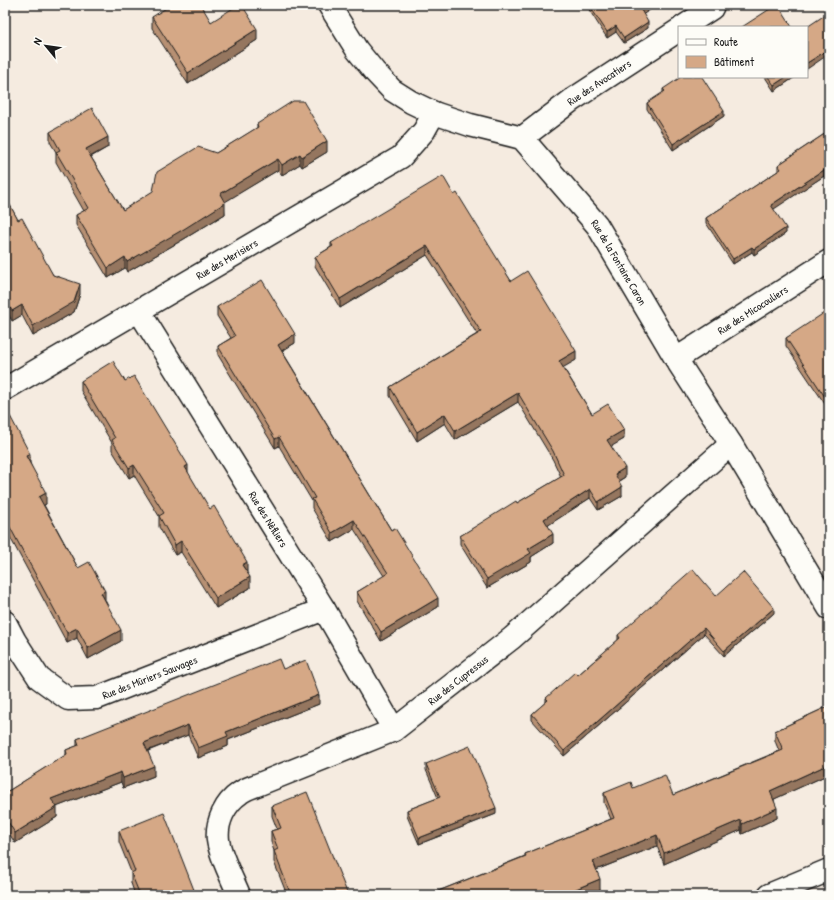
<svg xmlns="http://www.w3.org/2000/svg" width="834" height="900" font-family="'Patrick Hand',sans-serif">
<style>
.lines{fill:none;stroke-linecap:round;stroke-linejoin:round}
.street-casing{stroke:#1c1c1c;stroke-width:25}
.street{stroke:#fdfcf7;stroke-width:22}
.wall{fill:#b79073;stroke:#1c1c1c}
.shaded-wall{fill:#95765e;stroke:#1c1c1c}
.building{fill:#d5a886;stroke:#1c1c1c}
.labels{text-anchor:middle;stroke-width:3;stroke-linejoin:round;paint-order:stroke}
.street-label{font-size:11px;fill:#1c1c1c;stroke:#fdfcf7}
</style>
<rect width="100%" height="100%" fill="#f5ebe0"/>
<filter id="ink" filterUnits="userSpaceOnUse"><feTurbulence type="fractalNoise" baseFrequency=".025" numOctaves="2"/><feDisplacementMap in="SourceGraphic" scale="8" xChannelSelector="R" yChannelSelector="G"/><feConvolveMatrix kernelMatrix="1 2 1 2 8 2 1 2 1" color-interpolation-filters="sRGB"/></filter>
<g filter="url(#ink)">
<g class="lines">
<g class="street-casing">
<g id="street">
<path id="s1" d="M329,5l28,45 17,21 18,19 19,12 23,11 36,12 52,13 75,87 79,134 55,85 98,164"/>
<path d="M683,27l29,-19 1,-3"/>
<path id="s2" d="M522,138l50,-38 107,-70"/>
<path id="s3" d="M139,311l185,298 70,121"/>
<path id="s4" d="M676,359l153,-98"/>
<path id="s5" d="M5,389l396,-232 23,-26 10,-18"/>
<path id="s6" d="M5,622l10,19 24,37 29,21 29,-1 227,-89"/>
<path id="s7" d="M239,895c-6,-15 -19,-39 -21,-55 -2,-18 7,-37 22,-47 5,-4 12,-6 17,-8l137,-55 118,-92 219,-194"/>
<path d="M769,895l60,-25"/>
</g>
</g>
<use href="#street" class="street"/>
</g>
<path class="wall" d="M586,5h65v4l-8,5 5,14 -24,15 -8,-11 -9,6z
M152,17l59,5 46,18 -69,44 -36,-56z
M765,77h30l-21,14z
M663,89l61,27 -51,34 -26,-41v-6l16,-10z
M257,124l70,28 -25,15 -2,-3 -18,11 -4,-5 -54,32 1,12 -41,25 -57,33 -2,-4 -17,10 -32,-53v-10l8,-4 -28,-49v-10l-6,-10v-10l58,15 -17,10 32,53 134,-82z
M829,131v53l-5,-8 -51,33 13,24 -32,22 -2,-3 -19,12 -27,-41v-5l72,-47v-6z
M454,195l57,86 65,79 -13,7 29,47 32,25 -13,7 14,31 -6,4 3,15 -24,14 -8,-12 -42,27 5,18 -22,14v5l-44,26 -27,-44v-8l57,-33 44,-26 -8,-17 -35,-58 -63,38 -10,-17 -28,18 -27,-45v-9l87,-53 -50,-79 -87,53 -25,-42v-9l16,-10v-4z
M5,196l13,24 35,55 27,19 -6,18 -41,24 -11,-21 -10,6 -7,-13z
M217,307l78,36 -13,8 156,256 -57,34 -24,-40v-9l27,-16 -30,-47 -22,13 -20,-34v-7l-33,-55 -4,2 -57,-93v-9l13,-8 -14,-22z
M829,314v96l-43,-64v-8z
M81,381h44l63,92 59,100 3,15 -34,20 -35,-56 -6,3 -16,-28v-11l-25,-41 -5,3 -17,-28v-7l-31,-52z
M5,419l25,44 16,41 -2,1 34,63 27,32 16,41 -33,18 -11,-21 -10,5 -62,-115z
M716,596l58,17 -50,43 -20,-22 -140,122 -32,-36v-6l14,-12v-4l32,-23 40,-35v-5z
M283,669l36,35 -91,36v6l-30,12 -10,-23 -40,16 6,25 -31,12 -2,-6 -65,25 1,10 -42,26 -10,-16v-34l61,-38v-5l11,-4v-7z
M829,706v73l-2,-4 -53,24 3,19 -35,16 -1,-4 -77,34 -7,-18 -61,24 4,20 -13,5h-151v-3l89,-36v-2l86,-35 -7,-16v-10l29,-5 40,7 106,-44 -4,-10v-10z
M426,764l70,50 -77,30 -12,-28v-6l31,-12 -12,-28z
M272,806l76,89h-61l-13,-33v-11l-3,-9v-11l6,-2 -5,-13z
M119,831l77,64h-61l-4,-12v-11l-12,-30z"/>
<path class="shaded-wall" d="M649,5h2v4l-10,7v-6z
M7,18v10l-2,2v-10z
M648,22v6l-24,15v-5z
M616,26v6l-9,6v-6z
M257,29v11l-69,44v-11z
M829,49v5l-22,15v-6z
M786,77h9l-21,14v-6z
M724,111v5l-51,34v-6z
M108,137v10l-22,12v-10z
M327,141v11l-25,15v-10z
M300,154v10l-18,11v-10z
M278,159v11l-58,35v-11z
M824,170v6l-53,35v-6z
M225,203v11l-41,25 -57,33v-10z
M786,228v5l-32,22v-6z
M427,246v9l-87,53v-9z
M752,247v5l-19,12v-5z
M125,257v11l-17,10v-10z
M80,284v10l-6,18 -41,24v-10z
M22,305v10l-10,6v-10z
M295,334v9l-17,10v-8z
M576,351v9l-17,10v-9z
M518,393v9l-63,38v-9z
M445,414v9l-28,18v-9z
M624,430v9l-17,10v-9z
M279,437v9l-4,2v-9z
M30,454v10l-4,-8z
M134,465v10l-5,3v-10z
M188,465v10l-3,-8z
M625,468v9l-10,6v-9z
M622,487v9l-24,14v-8z
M590,489v9l-46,30v-9z
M46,493v11l-7,4v-11z
M354,520v9l-22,13v-9z
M553,534v9l-22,14v5l-44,26v-9l41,-30z
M181,541v11l-6,3v-10z
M247,562v10l-5,-7z
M250,577v11l-34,20v-10z
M105,591v10l-4,-8z
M438,598v9l-57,34v-9z
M774,608v5l-50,43v-5z
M77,628v10l-10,5v-10z
M704,628v6l-140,122v-5z
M121,630v11l-33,18v-11z
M319,695v9l-91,36v6l-30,12v-10l28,-16z
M188,725v10l-44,17v-9z
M827,765v10l-57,26v-10z
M154,766v10l-31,12v-10z
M121,772v10l-70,27v-10z
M57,807v10l-42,26v-10z
M496,808v6l-77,30v-6z
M777,808v10l-35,16v-10z
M741,820v10l-77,34v-11z
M657,835v11l-64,25v-10z
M600,879v11l-13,5h-23v-1z
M563,891v4h-10z"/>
<path class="building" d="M171,5h30l10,17 27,-17h4l15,24 -69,44 -36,-56z
M589,5h60l-8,5 7,12 -24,16 -8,-12 -9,6z
M776,5h2l14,22h-50z
M825,15l4,5v29l-22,14v-36z
M681,77h21l22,34 -51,33 -26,-41 18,-12 -2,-2z
M768,77h18l-12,8z
M293,101h10l24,40 -25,16 -2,-3 -18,11 -4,-6 -58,35 5,9 -41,26 -57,33 -2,-5 -17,11 -32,-53 13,-7 -33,-56 4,-2 -10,-18 42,-24 16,29 -22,12 37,61 30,-19 4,-19 41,-25 18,6 42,-26 -1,-3z
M829,131v47l-5,-8 -53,35 15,23 -32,21 -2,-2 -19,12 -27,-41 75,-49 -3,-4z
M443,176l11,19 3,-2 54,88 16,-10 49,80 -17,10 33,53 16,-10 16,26 -17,10 18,28 -10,6 7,13 -24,15 -8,-13 -46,30 9,15 -25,15 3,4 -44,26 -27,-43 56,-35 1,2 47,-28 -11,-24 -35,-58 -63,38 -10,-17 -28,18 -27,-45 91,-55 -54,-86 -87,53 -25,-42 18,-11 -2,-3z
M5,196l13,24 4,-2 31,57 27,9 -6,18 -41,24 -11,-21 -10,6 -7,-13z
M262,280l33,54 -17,11 113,185 4,-2 43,70 -57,34 -24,-40 31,-19 -34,-53 -22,13 -20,-34 3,-1 -36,-61 -4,2 -57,-93 17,-10 -18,-29z
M827,311l2,3v89l-43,-65z
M113,361l12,20 9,-5 54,89 -3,2 25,42 4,-3 33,56 -5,3 8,12 -34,21 -35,-57 -6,4 -16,-29 5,-3 -30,-48 -5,3 -17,-28 3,-2 -34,-57z
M10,416l20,38 -4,2 20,37 -7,4 39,71 11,-6 16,29 -4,2 20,37 -33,18 -11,-20 -10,5 -62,-115v-99z
M693,569l23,27 27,-24 31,36 -50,43 -20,-23 -140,123 -32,-37 16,-14 -2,-2 29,-26 3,3 42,-37 -2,-3z
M279,659l4,10 23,-9 13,35 -93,37 2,4 -30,12 -10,-23 -44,18 10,23 -31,12 -2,-6 -70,27 6,8 -42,26 -10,-16v-24l62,-39 -1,-4 13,-5 -2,-6z
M829,706v63l-2,-4 -57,26 7,17 -35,16 -1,-4 -77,33 -7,-18 -64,26 7,18 -36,15 -1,-3 -10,4h-116l-1,-3 90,-36 -1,-2 89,-36 -10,-25 27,-11 2,6 32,-13 8,20 110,-45 -8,-19z
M470,746l26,62 -77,30 -12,-28 33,-13 -14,-33z
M307,792l41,103h-57l-17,-44 4,-2 -7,-18 10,-3 -9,-22z
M164,813l32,82h-56l-9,-22 4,-2 -16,-40z"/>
</g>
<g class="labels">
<g class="street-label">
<text dy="4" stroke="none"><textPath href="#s2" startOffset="95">Rue des Avocatiers</textPath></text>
<text dy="4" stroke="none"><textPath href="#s5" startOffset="257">Rue des Merisiers</textPath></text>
<text dy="4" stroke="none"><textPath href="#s1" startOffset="404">Rue de la Fontaine Caron</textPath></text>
<text dy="4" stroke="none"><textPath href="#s4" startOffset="91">Rue des Micocouliers</textPath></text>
<text dy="4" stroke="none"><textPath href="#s3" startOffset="245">Rue des Nèfliers</textPath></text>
<text dy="4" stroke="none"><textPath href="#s6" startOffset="187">Rue des Mûriers Sauvages</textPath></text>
<text dy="4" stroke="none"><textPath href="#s7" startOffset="361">Rue des Cupressus</textPath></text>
</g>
</g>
<rect width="834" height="900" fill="none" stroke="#fdfcf7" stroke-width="20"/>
<rect x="10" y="10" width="814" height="880" fill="none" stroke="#1c1c1c" stroke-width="1.5" filter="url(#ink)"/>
<rect x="678" y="26" width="130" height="52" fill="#fdfcf7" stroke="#a3a29f"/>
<rect x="686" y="39" width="20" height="6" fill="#fdfcf7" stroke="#a3a29f"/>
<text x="714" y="46" font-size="12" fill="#1c1c1c">Route</text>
<rect x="686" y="56" width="20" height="12" fill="#d5a886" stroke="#a3a29f"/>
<text x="714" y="66" font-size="12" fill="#1c1c1c">Bâtiment</text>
<g transform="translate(46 46) rotate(299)" stroke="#fdfcf7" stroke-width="3" paint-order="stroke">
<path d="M0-3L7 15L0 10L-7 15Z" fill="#1c1c1c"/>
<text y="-6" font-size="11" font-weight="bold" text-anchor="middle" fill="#1c1c1c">N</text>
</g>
</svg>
